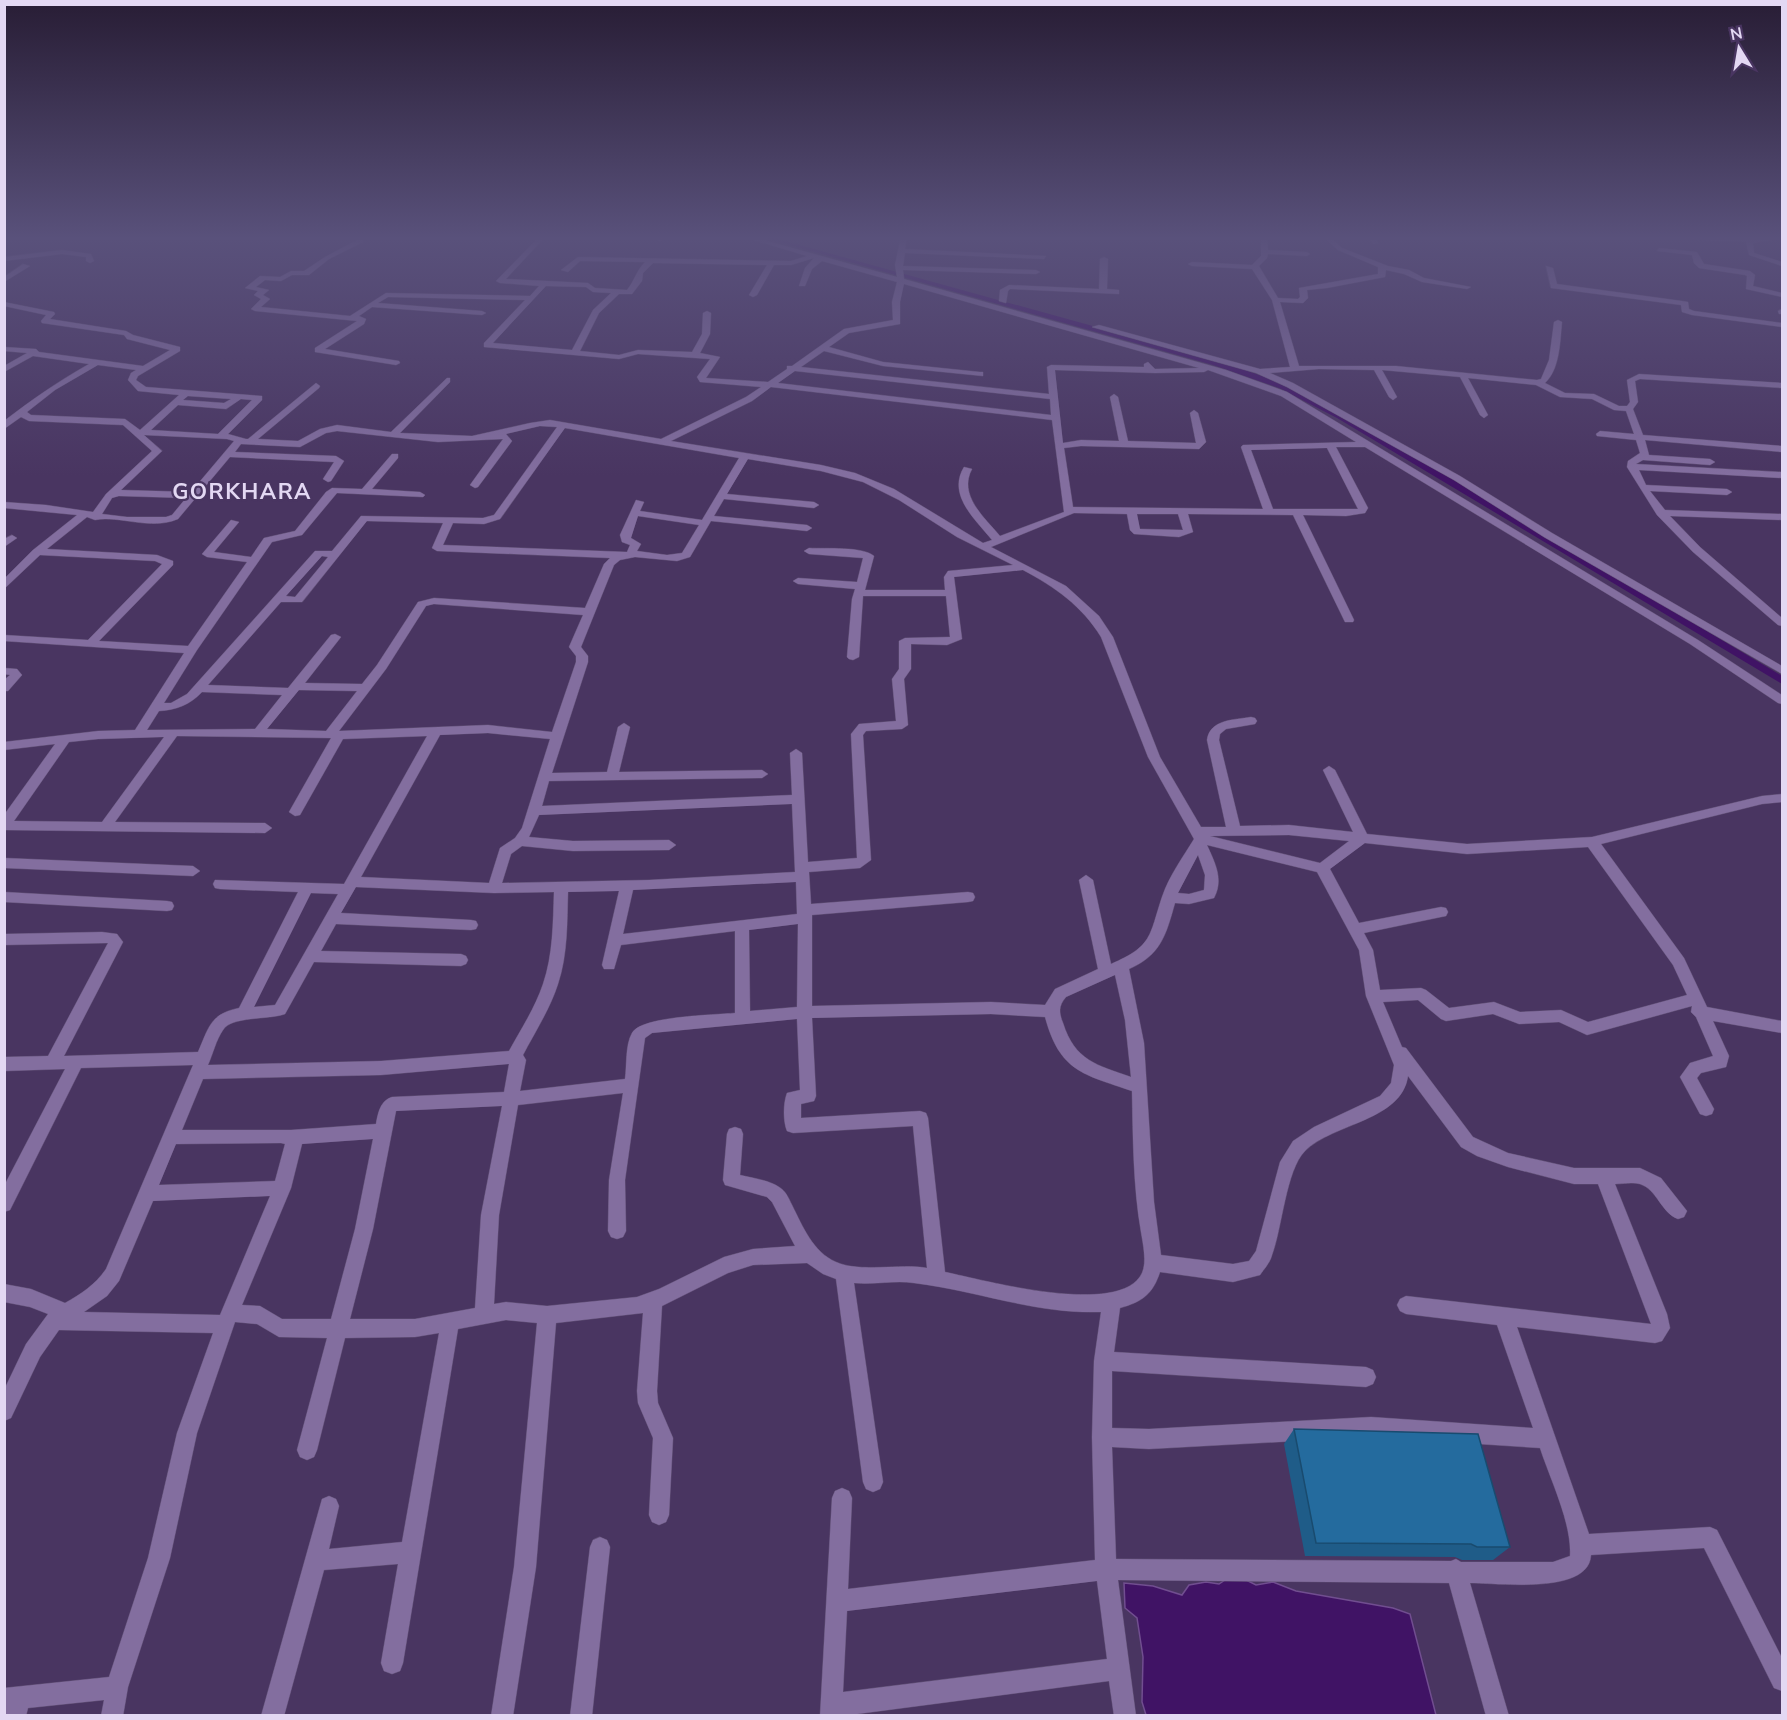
<svg xmlns="http://www.w3.org/2000/svg" width="1787" height="1720" font-family="'Nunito Sans',sans-serif">
<style>
.water{fill:#401365;stroke:#714e90;stroke-width:1.5}
.lines{fill:none;stroke-linecap:round;stroke-linejoin:round}
.canal{fill:#401365;fill-rule:evenodd}
.minor-casing{stroke:#615076;stroke-width:1}
.minor{fill:#836e9f;fill-rule:evenodd}
.wall{fill:#1f5c88}
.building{fill:#246b9e;stroke:#194b6f;stroke-width:1.5}
.labels{text-anchor:middle;stroke-width:4.5;stroke-linejoin:round;paint-order:stroke}
.far-district-label{font-size:22px;font-weight:bold;letter-spacing:1.5px;fill:#e3d8f3;stroke:#493561}
</style>
<rect width="100%" height="100%" fill="#493561"/>
<path class="water" d="M1234,1574l22,11 17,-3 23,9 97,17 17,6 26,101h-290l-4,-13 1,-45 -6,-39 -12,-10 -1,-25 29,3 29,9 7,-10 17,-3 13,2z"/>
<g class="lines">
<path class="canal" d="M758,236h9l452,125 66,23 58,30 439,262v8l-445,-266 -58,-30 -66,-23z"/>
<g class="minor-casing">
<path id="minor" d="M299,236h36l-3,2h-30z
M360,236l3,2v4l-34,17 -20,16h-17l-11,6 -16,-1 -9,7 13,3 -6,5 7,4 -9,8 89,9 36,-23 144,3 9,-10 -39,-3 -4,-2 44,-45h6l-40,43 82,4 7,5 32,2c8,-10 9,-19 18,-28l-65,-1 -12,11 -7,-2 17,-13 213,4 16,-5 -67,-20h9l148,41 -2,-12 6,-29h6l-2,13 141,7 -2,3 -139,-6 -2,13 133,4 4,2 -4,2 -133,-4 1,9 322,91 61,22 411,248 84,55v9l-4,-1 -88,-59 -325,-197h-29l32,61 -3,5 -19,3 -43,-1 51,105 -1,2h-8l-1,-2 -51,-105 -105,-1 5,18 -14,5 -45,-3 -4,-4 -3,-16 -53,-1 -83,34 75,39 33,30 14,21 47,120 41,70h25l-19,-87c3,-21 27,-20 44,-23l4,1 2,3 -2,3 -29,5 -6,5 -1,6 21,86 49,-1 64,7 -30,-62 6,-4 6,4 32,64 100,10 125,-7 170,-41 20,-2v8l-20,2 -161,40 83,114 23,49 75,14v12l-69,-12 16,35 -3,11 -25,6 -4,5 17,31 -2,5 -6,2 -6,-2 -20,-37 10,-14 23,-7 -17,-39 -5,-5 1,-6 -105,29 -28,-13 -40,2 -26,-10 -47,7 -5,-2 -23,-19 -35,2 19,45 4,1 67,89 35,16 66,15h66l21,10 26,33 -3,6 -6,2c-17,-6 -21,-30 -38,-35 -8,-2 -17,0 -25,0l52,130 3,14 -8,13 -7,2 -138,-16 72,207 121,-7 7,3 65,128v33l-8,-3 -70,-140 -113,7c-2,40 -92,28 -121,28l39,133h-23l-37,-133 -331,-3 18,136h-22l-5,-35 -267,35h-22l12,-218 3,-7 7,-3 7,3 3,7 -4,91 247,-29 -3,-123 2,-76 7,-49c-68,2 -121,-21 -187,-29 -19,-3 -40,2 -60,0l29,199 -3,7 -7,3 -7,-3 -3,-7 -27,-203 -13,-5 -16,-11 -54,2 -25,8 -66,33 -5,85 1,12 15,35 -4,77 -3,7 -7,3 -7,-3 -3,-7 4,-77 -15,-35 -1,-12 6,-78 -87,10 -20,244 -23,149h-22l23,-149 23,-244 -31,-3 -48,9 -55,334 -3,8 -8,3 -8,-3 -3,-8 17,-99 -74,6 -40,146h-23l61,-217 7,-3 7,3 3,7 -10,43 73,-7 37,-209 -24,4 -70,1 -28,112 -3,7 -7,3 -7,-3 -3,-7 30,-112 -48,-1 -22,-13 -22,-2 -38,111 -27,125 -42,129 -5,29h-22l3,-16 -76,8 -2,8h-22v-28l105,-11 39,-119 29,-125 36,-100 -154,-3 -19,27 -29,61 -7,3v-31l22,-46 22,-30 -18,-7 -26,-5v-18l27,5 34,14c16,-9 30,-18 41,-34l87,-204 -112,3 -71,142 -6,2v-26l61,-117 -61,2v-14l44,-1 60,-113 -104,2v-11l98,-2 15,2 6,8 -59,114 134,-4c11,-25 12,-38 41,-44l59,-116 -78,-3 -5,-1 -2,-4 2,-4 129,4 83,-148 -84,3 -43,76 -5,1 -6,-4 42,-74 -154,-2 -62,86 150,1 7,5 -7,5 -261,-3v-15l51,-71 -51,6v-8l94,-11 37,-1 49,-77 -180,-12v-6l84,5 74,-76 -7,-3 -115,-6 -36,34v-10l29,-29 44,-35 -73,-7v-6l42,3 47,7 13,-18 46,-43 -29,-26 -94,-4 -8,-4 -17,12v-8c29,-22 53,-39 85,-57l-56,-8 -29,16v-6l23,-13 -23,-2v-4l32,2 3,3 104,14 27,-16 -43,-11 -3,-4 -82,-12 -1,-2 5,-6 -42,-9v-4l50,10 1,2 -5,5 76,12 7,4 47,12v4l-42,25 -2,4 10,7 116,9v4l-34,34 18,5h2l68,-56 4,3 -1,2 -61,51 40,2 22,-12 17,-4 54,7 56,-54h3v4l-50,51 72,3 58,-13 20,-3 111,19 85,-42 15,-10 -61,-5 -3,-5 13,-18 -72,-5 -19,5 -135,-12v-4l41,-43 -137,-3 -10,6 104,8 4,2 -4,2 -110,-8 -13,9 7,3 -2,5 -39,25 74,12 1,2 -4,2 -81,-13v-4l42,-27 -102,-10 -4,-2 10,-10 -7,-4 4,-4 -13,-3 15,-12 20,1 11,-6h13l21,-14 32,-17v-2zM814,258l-9,10 -6,18h6l7,-17 10,-8 75,21 -5,20 1,18 -49,9 -52,37h-5v3l-19,13 -62,-4 14,-21 -20,-4 10,-19 1,-21 -4,-2 -4,2 -1,21 -10,18 -54,-2 -19,5 -39,-4 19,-38 20,-19h13l10,-13 1,-8 10,-10 114,2 -18,30 4,2 4,-2 17,-30h17zM904,284l295,84 -44,1 -7,-7 -4,2v3l-93,-2 -4,2 2,27 -248,-27 23,-16 59,15 100,10v-4h-3l-97,-10 -54,-15 20,-14 51,-9v-22zM546,286l40,1 7,5 18,1 -18,17 -21,40 -79,-7zM98,365l38,5 -5,3 -3,7 10,11 41,4 -39,35 -15,-11 -94,-4 -4,-3 28,-22zM1055,370l100,3 49,-1 4,-2 73,26 75,46 -113,3 -2,2 22,62 -190,-2 -9,-59 17,-2 118,3 7,-7 -8,-29 -4,-3 -4,3 6,30 -68,-2 -10,-44 -4,-3 -4,3 9,44 -38,-1 -18,3zM795,371l255,28 1,16 -273,-32zM771,387l281,33 12,92 -64,24c-16,-19 -42,-41 -28,-67l-8,-2c-17,28 11,52 28,73l-9,3 -89,-54 -39,-16 -34,-8 -150,-24 81,-40zM188,396l43,3 -7,4 -41,-3zM241,399l11,1 -34,34 -67,-4 27,-25 48,4zM540,426l17,1 -63,88 -11,3 -122,-2 -29,35h-17l-128,143 -16,9h-7l33,-53 75,-108 30,-7 35,-42 86,4 2,-2 -5,-3 -48,-3 26,-31v-4h-6l-30,35 -30,-1 -6,4 -31,39 -31,7 -13,19 -37,-5 25,-30 -8,-2 -29,34 5,3 40,5 -59,84 -89,-5 74,-76v-4l-16,-6 -110,-6 40,-32 8,3c25,-5 55,11 83,-1l52,-62 104,5 -11,17 5,3 3,-1 13,-20 -8,-5 -101,-4 6,-8 59,3 26,-14 11,-2 101,11 65,-3 -33,46 5,3 3,-1 34,-46 -6,-7zM565,428l174,30 -37,62 -62,-9 4,-9 -8,-2 -16,35 2,7 8,3 -3,7 -184,-7 10,-22 31,1 16,-5zM144,435l83,4 7,2 -43,51 -70,-2 41,-39zM1327,448l31,61h-85l-22,-59zM748,459l73,12 42,11 36,18 58,37 56,28 -65,6 -4,6 1,13h-80l9,-34c-12,-10 -48,-7 -65,-8l-5,3 5,3 54,4 -6,24 -59,-4 -5,3 5,3 57,5 -3,10 -5,58 2,2 4,1 6,-3 4,-61h83l4,41 -45,1 -6,3v28l-7,10 4,42 -37,3 -8,10 6,124 -49,4 -6,-109 -6,-4 -6,4 2,42 -250,11 7,-25 213,-3 6,-4 -6,-4 -143,2 11,-45 -6,-4 -6,4 -11,45 -55,1 36,-111v-6l-7,-9 33,-82 6,-5 15,-3 42,4 13,-4 21,-36 96,10 5,-3 -5,-3 -93,-9 10,-17 90,9 5,-3 -5,-3 -87,-8zM119,496l67,2 -14,17 -6,2h-39l-25,-3 10,-16zM1137,514h41l5,16 -43,-1zM638,516l61,9 -17,28 -15,2 -30,-4 4,-7 -10,-6zM367,521l76,2 -11,25 5,3 173,7 -6,6 -19,44 -151,-10 -16,4 -41,63 -15,19 -57,-1 36,-46 -6,-3 -4,1 -43,53 -80,-3 73,-83h21zM322,556l6,1 -33,40 -9,-1zM1023,570c32,17 59,36 78,67l47,120 46,82c-11,18 -25,37 -32,58 -13,39 -9,49 -51,67l-18,-84 -7,-5 -7,5 19,89 -43,20 -10,16 -54,-3 -179,4v-91l156,-13 5,-1 2,-4 -2,-4 -5,-1 -157,12 -2,-32 51,-4 11,-8 -8,-125 3,-4 36,-2 6,-4 -4,-46 7,-10v-25l36,1 15,-6 -8,-62zM434,604l149,11 -14,32 7,9v6l-24,70 -64,-7 -149,6 47,-62 40,-63zM299,690l58,1 -31,40 -59,-2zM202,692l80,3 -27,34 -108,1 12,-19c17,-1 31,-6 43,-19zM488,733l62,6 -28,89 -7,10 -15,10 -11,35 -128,-6 79,-142zM164,737l-62,85 -88,-1 55,-79 29,-3zM792,804l3,68 -146,8 -147,3 9,-29 11,-8 51,5 96,-1 7,-5 -7,-5 -96,1 -44,-4 10,-22zM1289,835l60,6 -29,22 -110,-27zM1365,843l102,11 121,-7 85,118 14,30 -99,27 -27,-12 -41,2 -26,-10 -45,6 -23,-18 -5,-2 -41,2 -7,-40 -9,-17 77,-16 5,-1 2,-4 -2,-4 -5,-1 -82,16 -29,-54zM1207,845l110,27 42,78 7,46 28,69 -3,18 -11,13 -66,31 -21,14 -13,21 -24,89 -7,10 -16,3 -72,-9 -7,-53 -10,-159 -15,-74c32,-14 37,-34 46,-66l14,1 25,-6c10,-19 1,-35 -7,-53zM1198,855l7,20 -1,15 -15,4 -11,-1zM796,882l1,32 -174,20 10,-44zM356,887l138,6 60,-1c-1,31 -1,63 -11,92 -8,24 -22,45 -34,67l-128,10 -173,4c5,-11 8,-25 15,-35 8,-14 46,-10 62,-16l29,-52 147,4 5,-2 2,-4 -2,-4 -5,-2 -140,-3 15,-27 135,6 5,-1 2,-4 -2,-4 -5,-1 -130,-7zM619,891l-17,74 2,4h10l7,-24 114,-14v82c-21,2 -94,3 -103,20 -7,12 -5,33 -7,46l-105,12 6,-31 -3,-5c12,-23 27,-46 35,-71 10,-30 9,-62 10,-92zM311,893l27,1 -63,111 -21,2zM798,924l-1,83 -47,4 -1,-81zM1115,975l10,45 6,57c-34,-12 -56,-16 -68,-54 -4,-10 -5,-17 3,-26zM991,1014l54,3c15,55 38,57 87,74 1,47 1,95 9,141 2,12 6,30 1,41 -21,45 -158,7 -197,-1l-17,-154 -2,-5 -6,-2 -119,7v-14l13,-3 2,-5 -4,-78zM797,1019l3,71 -13,3c-4,10 -4,29 0,38l6,2 120,-7 14,142c-28,-5 -66,5 -91,-6 -23,-10 -33,-35 -44,-57 -3,-6 -6,-14 -13,-18 -10,-7 -27,-9 -39,-12l3,-41 -2,-5 -6,-2 -6,2 -2,5 -4,46 2,5 42,12 5,5 23,44 -42,3 -29,8 -65,32 -22,8 -90,9 -41,-4 -12,2 5,-89 19,-110 105,-12 -14,87 -1,51 3,6 6,2 6,-2 3,-6 -1,-51 20,-142 7,-5zM509,1064l-5,28 -112,5c-12,4 -14,16 -16,27l-85,6h-109l21,-51 178,-4zM1408,1076l53,71 16,9 31,11 66,17h24l53,140 -245,-28 -6,3 -3,6 3,6 6,3 91,11 36,103 -162,-11 -222,12 -37,-1v-57l254,16 7,-3 3,-7 -3,-7 -7,-3 -252,-15 6,-44c22,-6 33,-14 40,-36l73,10 27,-7c4,-6 10,-12 12,-20 10,-26 14,-85 33,-104 28,-28 97,-30 103,-75zM502,1106l-21,109 -6,93 -60,11h-65l23,-90 23,-118zM373,1139l-18,90 -24,90h-49l-22,-13 -18,-1 49,-117 11,-44zM176,1144l105,-1 4,1 -10,37 -116,4zM270,1196l-50,119 -136,-3 23,-16 12,-15 34,-80zM1371,1437l169,11c10,31 32,75 30,108l-17,6h-92l-5,-3 -5,2 -335,-2 -4,-112 37,2zM1097,1581l10,78 -264,33 4,-81z
M660,236h6l-6,6 -3,-2z
M1261,236h6l1,14 39,2 3,2 -3,2 -39,-2 -1,4 -8,8 19,32 20,1 2,-2 -1,-9 79,-14v-7l-40,-17 -16,-14h7l13,12 46,18 21,4 15,8 47,9 -4,2 -45,-7 -18,-8 -18,-4 -1,7 -58,11 -20,2 1,8 -5,5 -23,-1 19,64h97l141,14 4,-1 8,-19 5,-38 4,-2 4,2c-2,20 -2,47 -17,61l20,10 29,1 25,12h8l3,-4 -3,-22 12,-6 143,9v5l-142,-9 -5,2 3,21 -5,7 10,26 139,11v6l-137,-12 4,15 61,4 5,3 -5,3 -67,-5 -7,4 146,8v6l-143,-8 7,15 81,4 5,3 -5,3 -77,-4 15,19 117,4v6l-112,-4 30,31 82,71v8l-4,-1 -85,-73 -36,-37 -30,-48 1,-6 12,-8 -4,-13 -39,-4 -1,-2 4,-3 34,3 -8,-23 -12,-1 -22,-11 -32,-2 -24,-12 -68,-7 20,37 -4,3 -4,-3 -20,-38 -78,-7 15,27 -4,3 -4,-3 -15,-27 -55,-1 -49,4 23,10 167,93 92,57 230,133v8l-238,-137 -90,-57 -167,-93 -31,-14 -164,-46 7,-2 161,44 30,-2 -18,-67 -20,-31 -60,-3 -4,-2 4,-2 60,3 9,-9z
M1367,236h6l5,7 -5,1z
M1657,236l105,3 5,-1 -1,-2h6l1,4 -20,3 1,10 28,9v4l-33,-11 -3,-13 -86,-4z
M1659,248l38,4 7,12 46,7 5,4 -2,11 29,7v4l-36,-8 1,-13 -2,-1 -46,-7 -5,-5 -2,-8 -35,-4z
M62,250l29,4 3,7 -4,2 -4,-2v-4l-24,-3 -58,7v-4z
M1104,257l4,2 -1,30 12,1v4l-109,-5 -2,2 -2,12 -7,-2 1,-11 9,-5 90,4 1,-30z
M23,264l7,2 -26,16v-5z
M1546,266l7,2 4,16 125,17 6,1 1,7 5,2 88,12v4l-90,-12 -10,-3 -1,-7 -130,-17z
M1782,309v5h-3l-1,-3z
M12,535l5,3 -13,9v-8z
M4,668l13,1 5,6 -14,16h-4v-11l6,-5 -6,-1z
M4,858l189,8 7,5 -7,5 -189,-8z
M4,892l163,9 5,1 2,4 -2,4 -5,1 -163,-9z
M600,1537l7,3 3,7 -18,169h-22l20,-169 3,-7z"/>
</g>
<use href="#minor" class="minor"/>
</g>
<path class="wall" d="M1294,1429l216,118 -17,13h-31l-7,-3 -150,-1 -21,-112z"/>
<path class="building" d="M1294,1429l184,5 32,113h-33l-6,-3 -155,-1z"/>
<linearGradient id="sky" x2="0" y2="1"><stop stop-color="#281d35"/><stop offset="0.5" stop-color="#59517b"/><stop offset="1" stop-color="#59517b" stop-opacity="0"/></linearGradient>
<rect width="1787" height="476" fill="url(#sky)"/>
<g class="labels">
<g class="far-district-label">
<text x="242" y="499">GORKHARA</text>
</g>
</g>
<rect width="1787" height="1720" fill="none" stroke="#e3d8f3" stroke-width="12"/>
<g transform="translate(1739 48) rotate(349)" stroke="#493561" stroke-width="4.5" paint-order="stroke">
<path d="M0-4.5L10 22L0 15L-10 22Z" fill="#e3d8f3"/>
<text y="-9" font-size="16" font-weight="bold" text-anchor="middle" fill="#e3d8f3">N</text>
</g>
</svg>
